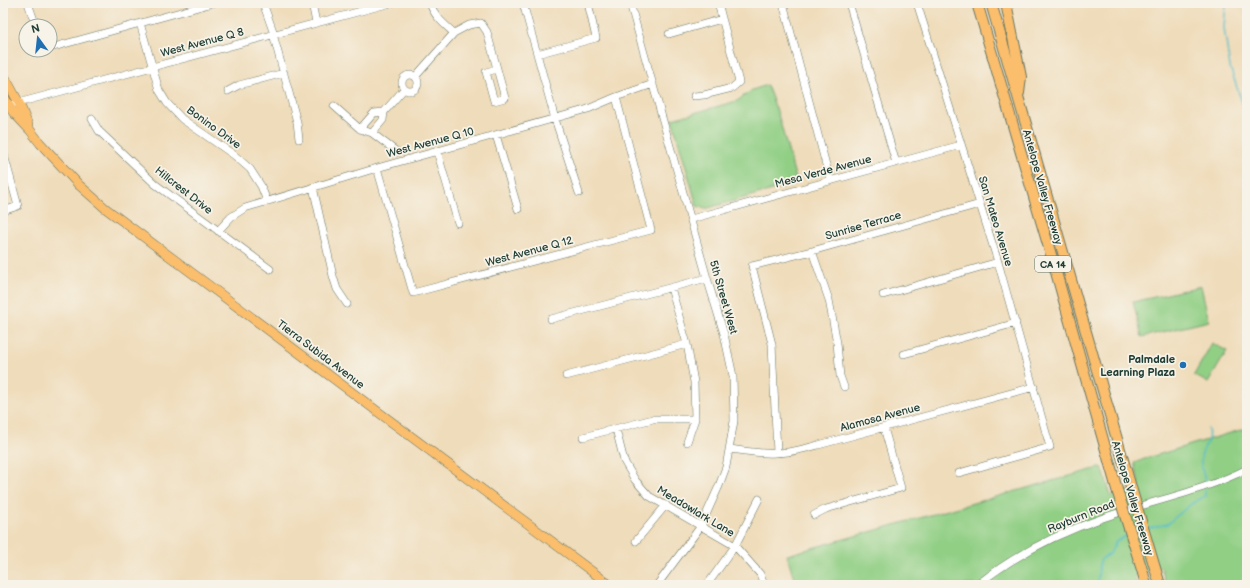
<svg xmlns="http://www.w3.org/2000/svg" width="1250" height="588" font-family="'Balsamiq Sans',sans-serif">
<style>
.green{fill:#91cf85;stroke:#58865c}
.lines{fill:none;stroke-linecap:round;stroke-linejoin:round}
.stream{stroke:#4ebcc7;stroke-width:1.5}
.minor-casing{stroke:#687563;stroke-width:8}
.major-casing{stroke:#687563;stroke-width:10}
.highway-casing{stroke:#687563;stroke-width:12}
.minor{stroke:#fff;stroke-width:7}
.major{stroke:#fabe6d;stroke-width:9}
.highway{stroke:#fabe6d;stroke-width:10}
.highway-bridge-casing{stroke:#687563;stroke-width:12;stroke-linecap:butt}
.highway-bridge{stroke:#fabe6d;stroke-width:10}
.poi-dot{fill:#1f6fb2;stroke:#f7f3e8;stroke-width:1.5}
.labels{text-anchor:middle;stroke-width:3.5;stroke-linejoin:round;paint-order:stroke}
.shield{fill:#f7f3e8;stroke:#60746a;stroke-width:1}
.shield-label{font-size:10px;font-weight:bold;fill:#1f3d34}
.street-label{font-size:11px;fill:#1f3d34;stroke:#f7f3e8}
.poi-label{font-size:11px;font-weight:bold;fill:#1f3d34;stroke:#f7f3e8;text-anchor:end}
</style>
<rect width="100%" height="100%" fill="#f7f3e8"/>
<filter id="ink" filterUnits="userSpaceOnUse"><feTurbulence type="fractalNoise" baseFrequency=".025" numOctaves="2"/><feDisplacementMap in="SourceGraphic" scale="8" xChannelSelector="R" yChannelSelector="G"/><feConvolveMatrix kernelMatrix="1 2 1 2 8 2 1 2 1" color-interpolation-filters="sRGB"/></filter>
<filter id="wash" filterUnits="userSpaceOnUse"><feTurbulence type="fractalNoise" baseFrequency=".012" numOctaves="4" result="noise"/><feDisplacementMap in="SourceGraphic" scale="16" xChannelSelector="R" yChannelSelector="G"/><feGaussianBlur stdDeviation="0.9" result="paint"/><feColorMatrix in="noise" values="0 0 0 0 0 0 0 0 0 0 0 0 0 0 0 0 0 1.4 0 .05"/><feComposite in="paint" operator="in"/></filter>
<g filter="url(#wash)">
<rect width="100%" height="100%" fill="#efdcba"/>
<path class="green" d="M767,85l11,29 19,69 -92,26 -8,-3 -25,-87 65,-18 15,-11z
M1201,286l8,35 -67,16 -9,-35z
M1212,343l15,8 -19,32 -14,-8z
M1247,428v157h-81l-5,-18 -27,9 3,9h-341l-9,-30 315,-88 9,29c9,-4 19,-5 29,-9l-6,-24 13,-5z"/>
<g class="lines">
<path class="stream" d="M1226,3l-2,25 6,39 17,50
M1205,484c0,-8 -5,-17 -4,-25 0,-12 10,-13 7,-30
M1147,529l20,-5 24,-20 14,-8v-8
M1097,585l3,-24 4,-4 6,-3 6,-13 10,-5"/>
</g>
</g>
<g filter="url(#ink)">
<g class="lines">
<g class="minor-casing">
<path id="minor" d="M28,3l8,23
M263,3l11,31
M312,3l4,20
M430,3c4,13 14,21 24,30
M523,3l32,116 24,74
M630,3l77,275 17,56 9,42 1,45 -8,46 -7,19 -18,40 -44,59
M783,3l47,177
M849,3l47,160
M917,3l81,259 52,185 -91,26
M140,23l19,67 8,13 15,16 52,36 16,14 11,17 6,15
M273,34l24,88 2,17
M669,34l53,-15
M50,48l163,-45
M537,54l59,-16 -8,-35
M402 83a8 8 0 1 1 16 0a8 8 0 1 1-16 0Z
M415,77l39,-44 15,-8 12,-2 6,9 18,66 -11,3 -8,-29 11,-3
M228,91l11,-6 45,-12
M694,96l10,-1 28,-7 7,-6 -21,-79
M14,104l377,-101
M334,106l26,23 12,4 11,-13 1,-8 20,-23
M92,119l7,12 56,53 115,85
M360,129l14,-16 10,-1
M372,133l25,19
M496,135l22,74
M3,151l15,55 -15,5
M437,151l21,72
M377,168l36,125 238,-63 -35,-133
M313,187l20,89 4,13 10,15
M691,219l270,-74
M218,231l13,-14 14,-9 132,-40 211,-59 28,-12 37,-13
M812,251l17,49 8,43 3,33 4,11
M671,288l16,56 7,38 1,37 -8,23
M883,295l115,-33
M551,319l156,-41
M904,354l112,-31
M566,376l121,-32
M616,429l8,32 11,19 14,16 86,50 25,28 4,11
M583,437l70,-18h42
M730,449c15,2 31,5 46,4 15,0 31,-5 46,-9l212,-57
M777,453l-5,-109 -20,-78 60,-15 168,-47
M814,515l12,-6 75,-21 -17,-60
M636,541l30,-36
M707,585l28,-39 24,-47
M977,585c37,-29 81,-52 126,-67 48,-17 99,-26 144,-49"/>
</g>
<g class="major-casing">
<path id="major" d="M3,74l16,29 9,22
M3,95l10,17 17,18 10,13 39,42 26,23 505,377"/>
</g>
<g class="highway-casing">
<path id="highway" d="M977,3l77,262 64,228
M991,3l141,488
M1006,3l15,74 -2,16
M1155,568l5,17
M1143,573l3,12"/>
</g>
<use href="#minor" class="minor"/>
<use href="#major" class="major"/>
<use href="#highway" class="highway"/>
<g class="highway-bridge-casing">
<path id="highway-bridge" d="M1132,491l23,77
M1118,493l25,80"/>
</g>
<use href="#highway-bridge" class="highway-bridge"/>
</g>
</g>
<circle class="poi-dot" cx="1183" cy="365" r="4"/>
<g class="labels">
<rect class="shield" x="1035" y="256" width="36" height="16" rx="3"/>
<g class="shield-label">
<text x="1053" y="268">CA 14</text>
</g>
<g class="street-label">
<text transform="translate(202 42) rotate(-15)" y="4">West Avenue Q 8</text>
<text transform="translate(214 127) rotate(36)" y="4">Bonino Drive</text>
<text transform="translate(430 142) rotate(-15)" y="4">West Avenue Q 10</text>
<text transform="translate(823 171) rotate(-15)" y="4">Mesa Verde Avenue</text>
<text transform="translate(1043 187) rotate(74)" y="4">Antelope Valley Freeway</text>
<text transform="translate(184 190) rotate(38)" y="4">Hillcrest Drive</text>
<text transform="translate(996 221) rotate(73)" y="4">San Mateo Avenue</text>
<text transform="translate(863 225) rotate(-16)" y="4">Sunrise Terrace</text>
<text transform="translate(529 251) rotate(-15)" y="4">West Avenue Q 12</text>
<text transform="translate(724 297) rotate(74)" y="4">5th Street West</text>
<text transform="translate(321 354) rotate(37)" y="4">Tierra Subida Avenue</text>
<text transform="translate(880 417) rotate(-15)" y="4">Alamosa Avenue</text>
<text transform="translate(1133 498) rotate(73)" y="4">Antelope Valley Freeway</text>
<text transform="translate(696 511) rotate(31)" y="4">Meadowlark Lane</text>
<text transform="translate(1081 516) rotate(-22)" y="4">Rayburn Road</text>
</g>
<g class="poi-label">
<text x="1175" y="363">Palmdale<tspan x="1175" dy="13">Learning Plaza</tspan></text>
</g>
</g>
<rect width="1250" height="588" fill="none" stroke="#f7f3e8" stroke-width="16"/>
<g transform="translate(38 38) rotate(345)"><circle r="19" fill="#f7f3e8" stroke="#a1aaa0"/>
<path d="M0-3L7 15L0 10L-7 15Z" fill="#1f6fb2"/>
<text y="-6" font-size="11" font-weight="bold" text-anchor="middle" fill="#1f3d34">N</text>
</g>
</svg>
